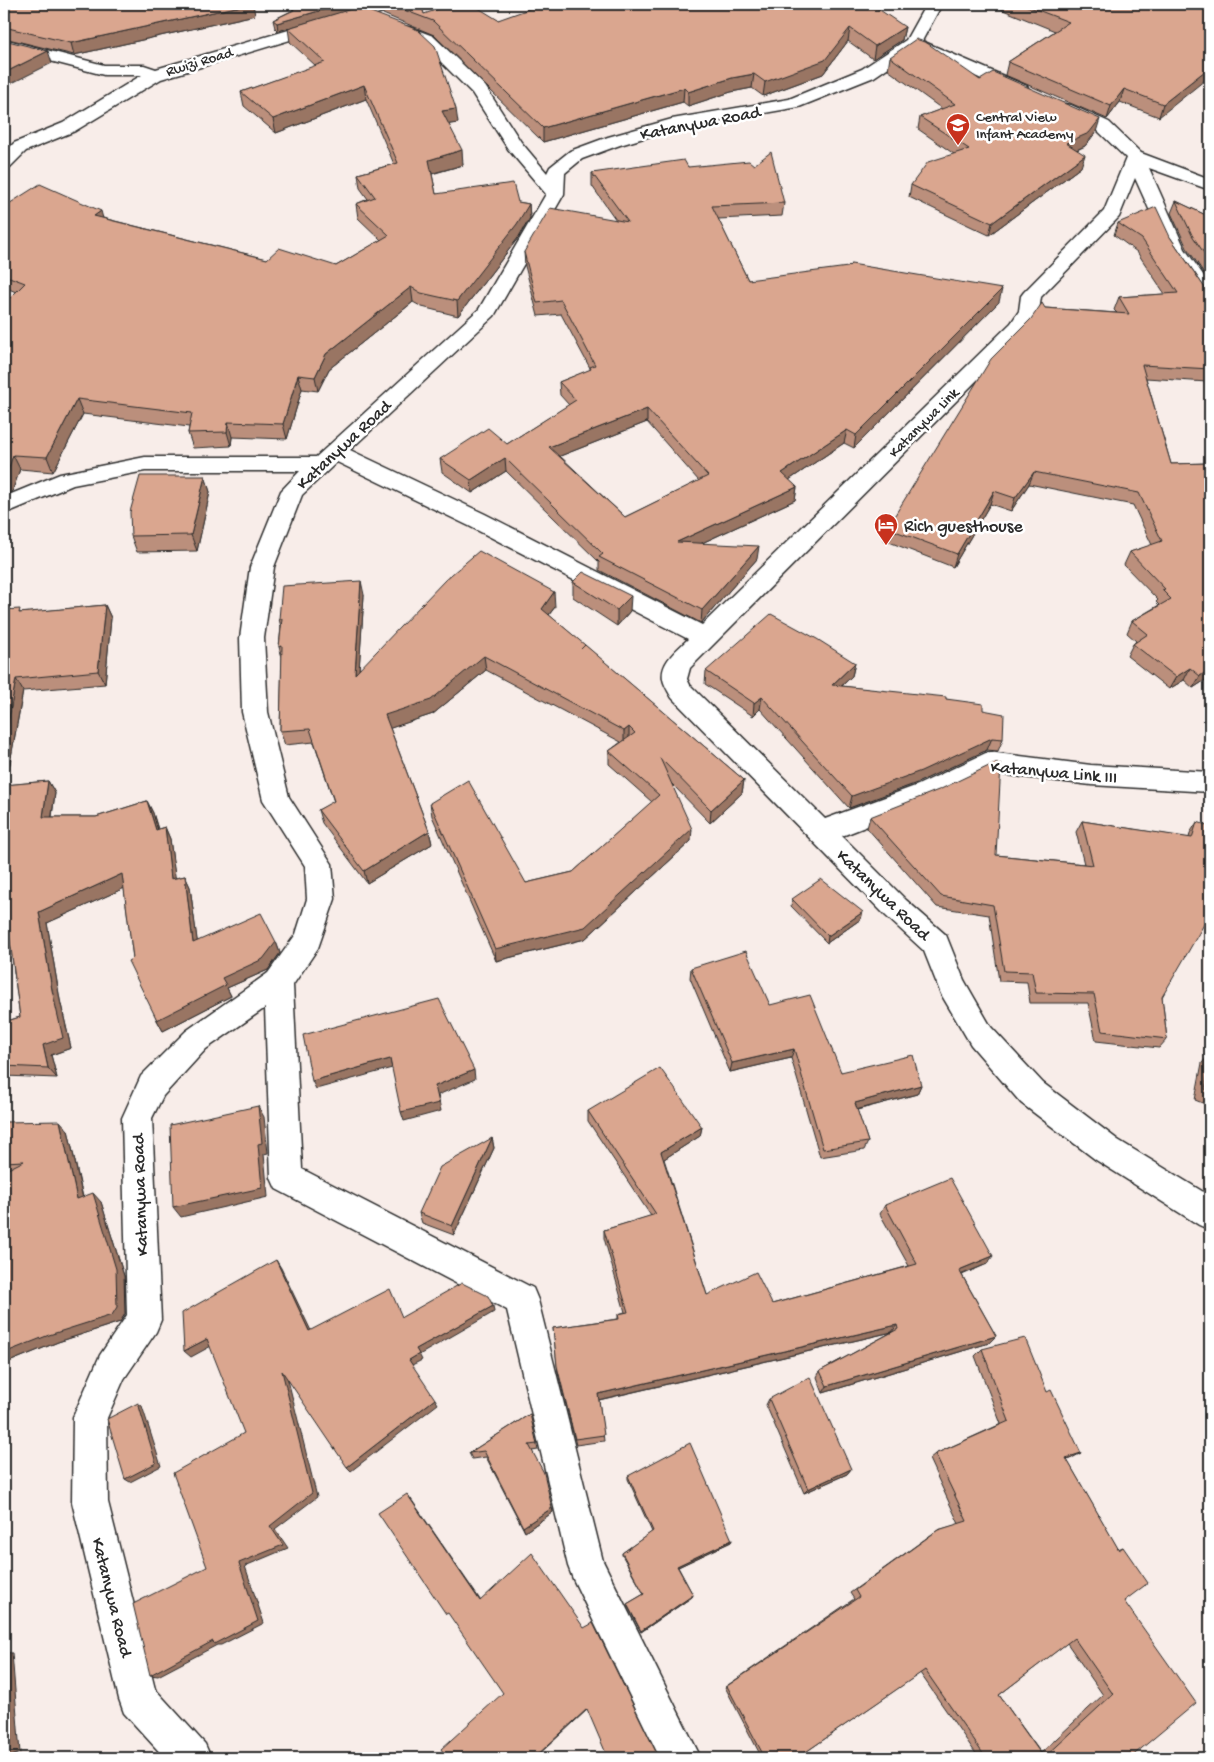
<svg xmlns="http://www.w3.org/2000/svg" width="1214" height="1762" font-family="'Gochi Hand',sans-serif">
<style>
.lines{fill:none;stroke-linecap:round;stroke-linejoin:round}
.minor-casing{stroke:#2b2b2b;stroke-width:3}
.minor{fill:#fff;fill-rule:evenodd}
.wall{fill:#bb8f7b;stroke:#2b2b2b;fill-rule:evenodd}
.shaded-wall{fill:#997464;stroke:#2b2b2b}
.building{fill:#daa68f;stroke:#2b2b2b;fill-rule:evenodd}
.labels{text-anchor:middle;stroke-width:5;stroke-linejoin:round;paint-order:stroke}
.far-street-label{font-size:15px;fill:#2b2b2b;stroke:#fff}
.far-poi-label{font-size:15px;fill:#2b2b2b;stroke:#fff;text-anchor:start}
.street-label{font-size:18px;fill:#2b2b2b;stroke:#fff}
.poi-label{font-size:18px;fill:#2b2b2b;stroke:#fff;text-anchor:start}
</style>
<rect width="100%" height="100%" fill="#f8ede9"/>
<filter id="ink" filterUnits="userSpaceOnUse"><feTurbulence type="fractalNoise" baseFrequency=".02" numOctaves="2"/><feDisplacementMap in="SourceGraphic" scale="10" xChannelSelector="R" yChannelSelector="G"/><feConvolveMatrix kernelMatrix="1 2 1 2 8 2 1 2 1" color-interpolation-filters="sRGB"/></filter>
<g filter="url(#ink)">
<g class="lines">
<g class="minor-casing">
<path id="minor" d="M377,4h24l-2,3 -238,72 -86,52 -49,20 -16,16 -6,1v-15l10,-10 49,-20 79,-48h-38l-100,-26v-10l100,26h40l12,4z
M926,4h16l-20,37 105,45 2,4 -2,4h-12l-100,-45 -41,28 -75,30 -125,22 -54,16 -38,14 -17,14 -1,21 -70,122 -144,134 135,64 217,111 309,-302 8,-12 2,-15 3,-4 80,-81 22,-53 -29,-28 -38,-17 -3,-4 3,-4 6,-1 6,1 38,17 32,31 69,26v11l-61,-22 36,81 25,36v20l-7,-2 -36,-54 -32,-71 -16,39 -78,80 -2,14 -13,20 -336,337 -3,11 3,6 135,134 93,-34 70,-33 103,13 119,7v20l-119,-7 -101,-12 -54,26 -94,37 64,64 40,35 18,45 27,47 52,56 75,57 92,56v34l-11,-5 -103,-65 -75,-57 -50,-58 -30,-51 -17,-43 -38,-35 -214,-218c-3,-5 -8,-13 -9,-19 -3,-17 15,-30 25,-40l-219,-113 -132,-64 -35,33 -28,72 -10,71 4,74 21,85 43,67 3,35 -17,49 -25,37 9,184 231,119 5,12 65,261 98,197h-41l-87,-179 -5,-13 -61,-256 -231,-121 -5,-11 -6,-170 -59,41 -43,47 -11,22 9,202 -5,12 -32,47 -17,39 1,84 47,187 50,55 6,14h-46l-41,-45 -5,-14 -47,-197 1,-85 27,-62 27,-40 -5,-197 19,-42 45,-45 82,-58 28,-39 11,-35 -2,-33 -42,-66 -21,-88 -2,-74 10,-71 31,-76 19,-20h-155l-72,14 -69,29v-17l56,-23 85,-17h171l163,-148 67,-115 -38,-45 -36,-56 -51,-51 -24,-9 -2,-3 2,-3h12l24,9 52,50 36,56 26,31 3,-6 20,-16 38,-14 64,-18 117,-20 73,-30 44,-29z"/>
</g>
<use href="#minor" class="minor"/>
</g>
<path class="wall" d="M4,4l251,11 -181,40 -70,-17z
M291,4h80l-12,3 99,116 -9,1 14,41 -31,9 4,20 82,8 11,2 1,14 -12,20 -60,78 -36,-9 -9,-5 -84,67 -11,22 -16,-2 -15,50 -55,-2 -1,9 -38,2 -5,-15 1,-6 -106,-13 -30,58 -33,-3 -8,23 -5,2h-3v-190l12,-12 -12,-5v-80l99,11 164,41 69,7 45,-26 -23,-22 -2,-14 12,-5 -8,-11 -2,-14 36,-10 -28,-65 -90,34 -32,-27 -3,-14 75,-26 -26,-24 -2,-14 -10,3 -3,-3 -2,-8 20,-10z
M381,4h40l3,10 74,6 407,7 -3,13 -29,19 -25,-18 -25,33 -60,22 -11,-8 -21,4 -43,14 -5,-4 -140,40 -109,-107 -51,-21z
M991,4h219l-51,113 -39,-15 -13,17 -102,-44 3,-13 47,-31 -52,-21z
M890,57l90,23 116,52 -11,14 -8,4 4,17 -92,68 -80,-38 2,-12 43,-31 -36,-25 2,-12 22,-8 -54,-39z
M688,167l96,36 -2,13 -64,3 30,61 251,22 -145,146 -10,-5 -55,37 8,7 -2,13 -93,43 55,16 -56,64 -102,-53v-8l-93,-91 -34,22 -30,-21 -2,-13 67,-15 62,-39 -9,-10 -1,-13 31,-12v-2l-29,-54 -23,2 -13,-50 -1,-14 92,-32 -24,-34v-13zM647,422l52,59 -74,36 -65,-61z
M1176,201l34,16v65l-23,-34 -16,-35z
M1118,223l52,14 37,54 3,1v90l-2,-2 -1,2 -61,-4 25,86 39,-1v214l-17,11 -9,-8 -15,9 -42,-33 6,-12 3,-3 -9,-8 5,-12 27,-16 -3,-3 2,-2 -34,-35 6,-13 22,-7 -19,-40 -104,-21 -18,27 -21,-7 -37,63 -69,-27 3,-12 158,-220 72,5 -3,-3 5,-13 46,-3 -28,-42 -23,-17z
M205,476l5,16 -13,59 -60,1 -6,-16z
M573,582l57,29 -13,15 -44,-29z
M364,595l-5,74 196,-62 -6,8 195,165 -2,13 -32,30 -38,-39 19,57 -106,98 -89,22 -64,-145 -2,-13 96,80 47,-11 79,-70 -43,-38v-13l12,-9 -135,-72 -53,44 -43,14 39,103 3,13 -65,39 -45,-60 -4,-13 16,-8 -20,-60 -29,3 -5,-14 2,-74 -3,-10 2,-20 -2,-8z
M105,605l6,13 -6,66 -82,7 -17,94 42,-4 7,12 -3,24h44l51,-16 6,12 5,16 7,-2 5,12 5,39 10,-2 5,11 7,54 79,1 4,11 -12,17 -41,18 4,8 -68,35 -6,-11 -24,-62 -9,-70 -77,35 13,77 11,48 -20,7 6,23 -53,-2v-54l16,-5 -15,-113 -1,-294 18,3z
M855,663l-3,13 -10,10 104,13 37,11 20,29 -5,12 -11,-1 -70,33 -68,25 -89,-99 -7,7 -48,-32 1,-13z
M870,817l126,38 88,9 -8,-32 6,-11 107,17 1,-5 7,-11 -35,175 5,42 -8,9 -63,-7 -8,-38h-58l-3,-21 -28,-1 -10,-66 -52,-8 -70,-79z
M792,899l69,20 -34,24 -36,-37z
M691,968l79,37 71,67 80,13 -4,9 -60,16 11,32 -4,8 -44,7 -29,-99 -61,14 -40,-94z
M1210,1054v52l-15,-6 7,-37z
M588,1111l114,16 -2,9 -36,23 43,136 65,9 137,-38 -29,-52 5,-9 102,59 -25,11 34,61 -7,7 -166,50 -6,-16 3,-6 72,-39 -293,68 5,41 -28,4 -18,-72 -5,-45 65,-9v-5l7,-2 -21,-74v-8l47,-14 -63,-95z
M4,1122l64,8 15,67 18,5 23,74 1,38 -5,8 -62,20 -54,22z
M492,1138l2,10 -40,87 -32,-12 -3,-10z
M982,1349l90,109 -5,2 51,89 5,-2 1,54 6,157h-151l-59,-85 -123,85h-35l-37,-71 129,-88 -4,-6 82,-59 6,-4 21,-6 -30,-65 6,-5 66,-30 -26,-68zM1067,1643l36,52 -62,58 -42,-58z
M769,1399l82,70 -4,5 -43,19 -38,-88z
M530,1414l8,36 -6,1 21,61 -28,20 -39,-75 -14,2 -3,-6z
M628,1476l104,64 -1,2 -53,25 15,28 -1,2 -51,35 -14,-27v-1l17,-10 -22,-39v-2l30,-21 -24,-53z"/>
<path class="shaded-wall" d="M250,4h3l2,11 -181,40 -3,-12z
M343,4h28l-93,27 -1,-8z
M905,27l-3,13 -29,19 2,-13z
M850,28l-2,13 -25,33 -60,22 2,-14z
M48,51l4,12 -48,24v-14z
M1210,67v9l-51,41 4,-13z
M754,74l-2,14 -21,4 -43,14v-14l44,-14z
M364,85l2,14 -90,34 -3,-14z
M684,88l-1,14 -140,40v-14z
M1124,89l-4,13 -13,17 4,-13z
M456,109l2,14 -14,2 -2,-14z
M1100,119l-4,13 -11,14 -22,10 3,-13z
M462,150l1,15 -33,9 -1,-14z
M1085,155l-4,12 -92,68 3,-12z
M529,204l1,14 -12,20 -60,78 -1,-15z
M101,211l4,15 -11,-10z
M411,287l2,15 -84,67 -11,22 -3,-14 11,-23z
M1002,289l-3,13 -145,146 2,-13z
M298,375l4,14 -15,50 -4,-15z
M77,399l6,15 -30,58 -6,-15z
M647,409v13l-97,38 -1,-13z
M228,422l4,15 -1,9 -4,-14z
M847,430l-3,13 -64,43 2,-13z
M13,455l7,14 -8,23 -5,2 -3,-6v-10z
M505,458l1,13 -34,22 -1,-13z
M1034,472l-5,12 -18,27 4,-13z
M205,476l5,16 -13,59 -6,-16z
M797,487l-2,13 -119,55 1,-13z
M994,491l-4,13 -37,63 4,-13z
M759,546l-2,13 -56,64 1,-13z
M361,581l3,14 -6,92 -3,-13z
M554,592l1,15 -13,16v-14z
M631,596l-1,15 -13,15v-16z
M105,605l6,13 -6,66 -7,-13z
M484,656l2,14 -53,44 -45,15 -3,-14z
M855,663l-3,13 -22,21 2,-12z
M1190,668l-6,12 -15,9 7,-12z
M1210,669v8l-17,11 7,-12z
M16,679l7,12 -19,105v-52z
M762,697l-2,12 -7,7 1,-13z
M629,727v13l-5,4v-13z
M992,738l-5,12 -70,33 -68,25 3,-12z
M744,780l-2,13 -32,30 1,-13z
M48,781l7,12 -5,36 -7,-12z
M147,801l6,12 8,28 -5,-11z
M165,827l5,12 7,51 -6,-11z
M692,829l-1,12 -106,98 -89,22 -1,-12z
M429,831l3,13 -65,39 -3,-12z
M122,874l7,12 -82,37 13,77 11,48 -20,7 6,23 -9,-10 -5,-23 9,-55 -13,-78z
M185,876l5,11 9,67 -6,-11z
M863,912l-2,7 -34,24 1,-7z
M276,942l4,11 -12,17 -41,18 4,8 -68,35 -6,-11z
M794,1049l-3,9 -61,14 2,-9z
M390,1059l2,9 -76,21 -4,-8z
M474,1070l1,9 -37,16 3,16 -37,10 -3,-9 34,-26z
M921,1085l-4,9 -65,17 3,-8z
M258,1106l6,11 4,36 -4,1 4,43 -87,20 -8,-10z
M60,1121l8,9 17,78 -8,-9z
M702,1127l-2,9 -39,25v-9z
M492,1138l2,10 -40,87 -2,-9z
M93,1193l8,9 23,74 1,38 -5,8 -62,20 -54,22v-11z
M993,1256l-6,8 -34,14 6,-8z
M276,1260l5,8 33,69 -5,-6z
M493,1306l1,6 -75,43 -3,-6z
M897,1325l-5,7 -294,68v-6z
M996,1336l-7,7 -166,50 4,-7z
M207,1339l6,6 -22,12 -7,-6z
M419,1354l3,6 -10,5 -3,-5z
M282,1371l5,5 30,121 -42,32 13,19 -43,18 19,57 -43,22h-4l-59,31 -8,-1 89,-112 31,-37z
M435,1399l3,5 -87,67 -4,-4z
M138,1403l4,3 19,60 -31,16 -5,-3z
M1081,1453l-9,5 -14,5 8,-5z
M851,1469l-4,5 -43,19 4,-4z
M407,1494l4,5 72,105 -3,-3z
M552,1508l1,4 -28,20 -2,-5z
M732,1540l-1,2 -55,26 1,-2z
M693,1595l-1,2 -51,35v-1z
M4,1652l8,1 8,100 -14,5h-2z
M587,1709v1l-52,48h-1z"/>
<path class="building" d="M4,4h246l-179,39 -67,-16z
M292,4h51l-66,19 -4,-3 21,-10z
M388,4h33l3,10 29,-10h19l26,16 45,-16h328l34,23 -30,19 -25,-18 -25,32 -60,22 -11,-8 -22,4 -44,14 -4,-4 -141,40 -110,-107z
M1022,4h188v63l-47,37 -39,-15 -13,17 -103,-44 61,-40z
M358,7l60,23 17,16 21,63 -14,2 20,39 -33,10 7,34 77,-11 5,19 11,2 -12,20 -60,77 -36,-8 -10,-6 -85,67 -11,23 -17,-2 -15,49 -55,-2 -1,10 -39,1 4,-20 -115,-14 -30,58 -34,-2 -7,22 -2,1v-174l21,-21 -21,-8v-60l1,-1h-1v-7l36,-23 61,27 -7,5 173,43 12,-11 57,18 53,-31 -33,-31 19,-7 -17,-23 40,-11 -34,-78 -91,34 -32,-27 84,-30 -37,-34z
M916,39l11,4 53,37 13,-8 107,47 -11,14 -23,10 19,12 -93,68 -81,-38 17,-23 41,-13 -49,-32 35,-13 -65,-47z
M4,40l44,11 -44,22z
M771,152l13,51 -72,3 36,74 100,-13 3,-3 151,25 -146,146 -9,-5 -65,43 15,14 -120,55 82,4 -57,64 -103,-53 4,-3 -98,-96 -34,22 -31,-21 48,-31 19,16 69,-44 -17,-18 32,-13 -1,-2 5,-2 -34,-65 -24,3 -13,-51 26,-44 78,14 -36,-49 92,-13 4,7 61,-6 5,4zM647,409l61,67 -83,41 -76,-70z
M1176,201l34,16v45l-18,-27z
M1156,207l14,30 37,54 3,1v77l-68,-4 29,99 39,-1v206l-10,7 -10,-8 -14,9 -43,-33 15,-10 -16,-13 39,-22 -9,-9 3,-1 -35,-37 32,-11 -23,-48 -105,-21 -19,26 -21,-7 -37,63 -70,-26 104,-169 40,-40 11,-16 3,5 84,6 -10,-17 59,-4 -36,-54 -24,-16z
M140,476h65l-14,59 -60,1 -1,-24z
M479,551l75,41 -12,17 43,36 -4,4 4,-4 159,135 -33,30 -51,-52 32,71 -107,98 -90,22 -65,-146 38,-23 58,103 47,-11 86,-77 -50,-44 26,-18 -6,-6 -5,4 -140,-75 -53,44 -46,15 44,116 -65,40 -46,-61 16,-9 -24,-72 -30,2 2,-85 -3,1 3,-28h-3l3,-33 79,-5 -6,93 90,-94z
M583,572l48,24 -14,14 -44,-28z
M105,605l-7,66 -82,8 -12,65v-134l16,-1 -1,4z
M771,614l46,25 38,24 -23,22 114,12v2l37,5v6l21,4 -1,25 -11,-1 -71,33 -69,25 -90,-99 -8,6 -48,-32z
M995,763l6,1 -5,91 97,10 -11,-44 110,17 5,-16 13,4v88l-48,83 5,42 -65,-8 -8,-37 -58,-1 -4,-21 -28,-1 -11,-66 -52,-9 -71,-79 71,-28z
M48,781l-5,36h53l51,-16 9,29 9,-3 6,52 14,-3 8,67 68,-30 15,29 -13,17 -41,19 4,7 -69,35 -29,-59 5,-3 -11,-84 -83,38 13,78 11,48 -20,7 5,23 -44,-2v-44l16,-5 -16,-122v-110z
M821,879l42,33 -35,24 -36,-37z
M746,951l24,54 40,-10 31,77 72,-17 8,30 -66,18 13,39 -45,7 -29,-100 -62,14 -41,-95z
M439,999l35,71 -39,16 4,17 -38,9 -11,-53 -78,22 -9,-46z
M1210,1062v29l-5,-2z
M660,1068l42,59 -41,25 46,143 49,-23 16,32 145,-40 -32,-59 65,-27 43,78 -34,14 37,66 -169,50 -7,-15 78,-42 -1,-4 -299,69 6,41 -29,4 -18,-73 -4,-38 66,-9 -1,-5 10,-2 -24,-82 52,-16 -68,-103z
M258,1106l4,37 -4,1 4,44 -89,19 -3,-82z
M60,1121l17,78 16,-6 23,76 1,38 -5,8 -63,20 -45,18v-182l20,-10 -20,1v-40z
M492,1138l-40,88 -33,-13 21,-46z
M276,1260l33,71 81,-42 12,28 60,-34 26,13 5,10 -77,43 3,5 -10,6 26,39 -88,68 -65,-96 30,122 -42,33 13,19 -44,18 19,58 -44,23 -1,-3 -63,34 -17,-71 74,-37 -34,-94 71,-40 -37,-94 -23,12 -2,-38z
M1025,1338l22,54 4,-2 30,63 -15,5 53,92 4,-3 25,36 -24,18 72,102 -66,55h-144l-61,-88 -128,88h-32l-38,-72 132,-89 -4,-7 83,-60 29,-9 -32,-67 74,-33 -27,-72zM1074,1638l39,56 -69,64 -45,-63z
M810,1377l41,92 -43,20 -39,-90z
M138,1403l18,60 -31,16 -18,-60z
M530,1414l7,30 -8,1 15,28 8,35 -29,19 -39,-76 -15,2z
M690,1443l42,97 -55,26 16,29 -52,36 -14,-27 17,-10 -22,-41 31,-22 -25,-55z
M407,1494l73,107 52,-48 52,75 9,-5 66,135h-51l-21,-49 -53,49h-87l-6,-9 62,-56 -55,-80 -2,1 -68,-101z
M4,1704l4,49 -4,1z"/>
</g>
<defs>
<g id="school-pin" transform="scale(1.25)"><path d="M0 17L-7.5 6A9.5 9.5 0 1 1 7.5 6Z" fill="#c8321e" stroke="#fff"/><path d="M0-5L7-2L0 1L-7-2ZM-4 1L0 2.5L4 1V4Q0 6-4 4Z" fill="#fff"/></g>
<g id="hotel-pin" transform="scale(1.25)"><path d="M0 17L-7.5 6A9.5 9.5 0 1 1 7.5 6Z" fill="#c8321e" stroke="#fff"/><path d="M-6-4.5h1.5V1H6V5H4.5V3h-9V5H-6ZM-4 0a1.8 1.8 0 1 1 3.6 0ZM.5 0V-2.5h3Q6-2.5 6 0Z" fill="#fff"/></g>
</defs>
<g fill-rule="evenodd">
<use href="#school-pin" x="958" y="125"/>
<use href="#hotel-pin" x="886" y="525"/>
</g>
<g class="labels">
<g class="far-street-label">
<text transform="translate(199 61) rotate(-17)" y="5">Rwizi Road</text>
<text transform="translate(923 422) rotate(-45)" y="5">Katanywa Link</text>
</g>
<g class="far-poi-label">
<text x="976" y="121">Central View<tspan x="976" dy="17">Infant Academy</tspan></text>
</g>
<g class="street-label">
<text transform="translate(700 122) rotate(-11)" y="6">Katanywa Road</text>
<text transform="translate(343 444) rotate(-43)" y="6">Katanywa Road</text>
<text transform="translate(1054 771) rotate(5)" y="6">Katanywa Link III</text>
<text transform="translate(884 894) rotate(44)" y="6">Katanywa Road</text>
<text transform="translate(139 1195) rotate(-92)" y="6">Katanywa Road</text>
<text transform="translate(113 1597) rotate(76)" y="6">Katanywa Road</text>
</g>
<g class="poi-label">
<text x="904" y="531">Rich guesthouse</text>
</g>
</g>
<rect width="1214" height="1762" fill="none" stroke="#fff" stroke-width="20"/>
<rect x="10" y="10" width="1194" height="1742" fill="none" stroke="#2b2b2b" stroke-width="2" filter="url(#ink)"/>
</svg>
